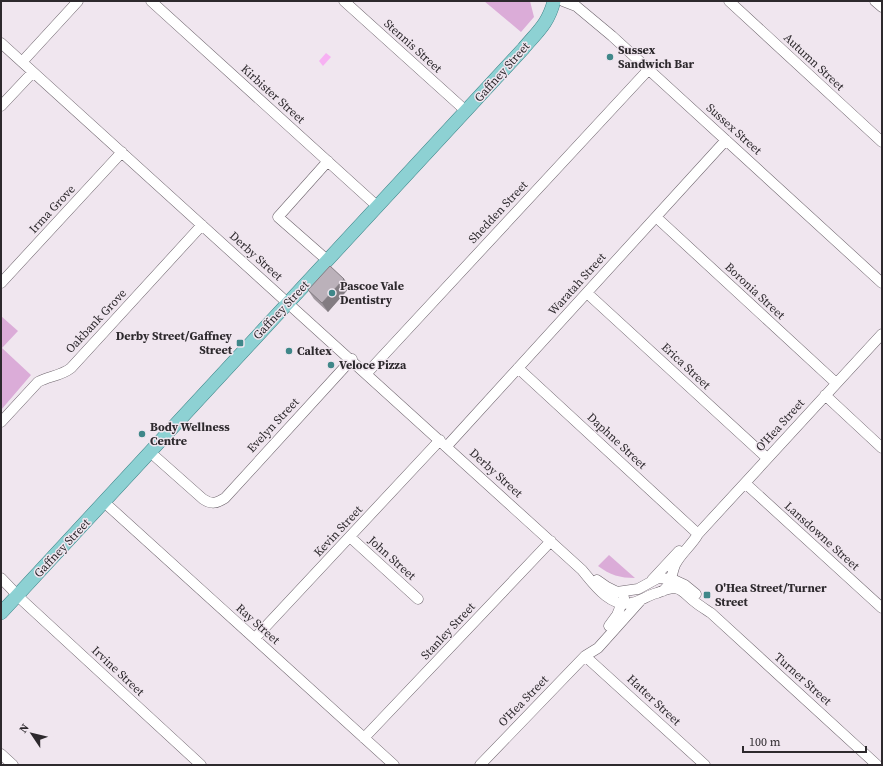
<svg xmlns="http://www.w3.org/2000/svg" width="883" height="766" font-family="'Source Serif 4',serif">
<style>
.green{fill:#dbacd8}
.water{fill:#f7b1f3}
.lines{fill:none;stroke-linecap:round;stroke-linejoin:round}
.minor-casing{stroke:#6d646c;stroke-width:11}
.major-casing{stroke:#3a8386;stroke-width:14}
.minor{stroke:#fff;stroke-width:10}
.major{stroke:#8dd1d3;stroke-width:13}
.wall{fill:#a198a0}
.shaded-wall{fill:#837c82}
.building{fill:#bbb1ba;stroke:#837c82}
.poi-dot{fill:#3f8789;stroke:#f0e6ef;stroke-width:1.5}
.labels{text-anchor:middle;stroke-width:3;stroke-linejoin:round;paint-order:stroke}
.street-label{font-size:12px;fill:#2d292d;stroke:#f0e6ef}
.poi-label{font-size:12px;font-weight:bold;fill:#2d292d;stroke:#f0e6ef;text-anchor:start}
</style>
<rect width="100%" height="100%" fill="#f0e6ef"/>
<path class="green" d="M484,1h46l4,16 -13,15z
M1,316l17,15 -16,17 29,27 -30,35z
M609,555l26,23c-15,0 -25,-3 -37,-12z"/>
<path class="water" d="M326,53l5,4 -8,9 -4,-5z"/>
<g class="lines">
<g class="minor-casing">
<path id="minor" d="M151,1l226,205
M344,1l122,110
M563,1l13,5 36,30 270,247
M729,1l153,141
M875,1l7,6
M1,43l581,527c11,13 28,38 49,33 9,-1 17,-8 26,-10 5,-2 12,-5 18,-5 8,1 14,10 20,14 5,4 10,7 16,11l166,152
M22,62l56,-61
M1,106l32,-34
M656,217l180,166
M327,260l-49,-43 50,-56
M1,283l121,-131
M587,293l180,165
M518,368l180,166
M367,373l282,-304
M825,395l57,53
M1,422l37,-40c11,-6 23,-6 33,-14l131,-143
M447,446l279,-306
M150,452l53,47c9,6 14,4 22,-1l127,-139
M745,483l137,125
M104,502l290,263
M350,537l68,62
M1,578l22,23 178,164
M597,580l10,7 10,5 21,-3 20,-11 14,1 13,6 11,9
M652,580l27,-29
M663,591c9,-8 8,-16 12,-26 5,-11 17,-20 23,-31l184,-200
M609,626l8,-11 7,-17
M255,638l185,-198
M585,656l120,109
M364,738l187,-197
M1,754l12,11
M480,765l105,-109 13,-8 43,-48"/>
</g>
<g class="major-casing">
<path id="major" d="M1,613l522,-564c15,-18 25,-25 31,-48"/>
</g>
<use href="#minor" class="minor"/>
<use href="#major" class="major"/>
</g>
<path class="wall" d="M344,279l6,8 -22,25 -14,-13 -6,-9z"/>
<path class="shaded-wall" d="M344,279l6,8 -22,25 -6,-9z"/>
<path class="building" d="M330,266l14,13 -22,24 -14,-13z"/>
<g class="poi-dot">
<circle cx="610" cy="57" r="4"/>
<circle cx="332" cy="293" r="4"/>
<rect x="236" y="339" width="8" height="8" rx="2"/>
<circle cx="289" cy="351" r="4"/>
<circle cx="331" cy="365" r="4"/>
<circle cx="142" cy="434" r="4"/>
<rect x="703" y="591" width="8" height="8" rx="2"/>
</g>
<g class="labels">
<g class="street-label">
<text transform="translate(413 46) rotate(42)" y="4">Stennis Street</text>
<text transform="translate(814 62) rotate(43)" y="4">Autumn Street</text>
<text transform="translate(502 72) rotate(-48)" y="4">Gaffney Street</text>
<text transform="translate(273 94) rotate(42)" y="4">Kirbister Street</text>
<text transform="translate(734 129) rotate(42)" y="4">Sussex Street</text>
<text transform="translate(52 209) rotate(-47)" y="4">Irma Grove</text>
<text transform="translate(498 212) rotate(-47)" y="4">Shedden Street</text>
<text transform="translate(256 256) rotate(42)" y="4">Derby Street</text>
<text transform="translate(577 284) rotate(-48)" y="4">Waratah Street</text>
<text transform="translate(755 291) rotate(43)" y="4">Boronia Street</text>
<text transform="translate(281 310) rotate(-47)" y="4">Gaffney Street</text>
<text transform="translate(96 321) rotate(-47)" y="4">Oakbank Grove</text>
<text transform="translate(686 366) rotate(43)" y="4">Erica Street</text>
<text transform="translate(273 425) rotate(-47)" y="4">Evelyn Street</text>
<text transform="translate(780 425) rotate(-48)" y="4">O'Hea Street</text>
<text transform="translate(617 441) rotate(43)" y="4">Daphne Street</text>
<text transform="translate(496 473) rotate(42)" y="4">Derby Street</text>
<text transform="translate(338 531) rotate(-47)" y="4">Kevin Street</text>
<text transform="translate(822 536) rotate(42)" y="4">Lansdowne Street</text>
<text transform="translate(62 548) rotate(-47)" y="4">Gaffney Street</text>
<text transform="translate(392 558) rotate(42)" y="4">John Street</text>
<text transform="translate(258 624) rotate(42)" y="4">Ray Street</text>
<text transform="translate(448 631) rotate(-47)" y="4">Stanley Street</text>
<text transform="translate(118 671) rotate(43)" y="4">Irvine Street</text>
<text transform="translate(803 679) rotate(42)" y="4">Turner Street</text>
<text transform="translate(654 700) rotate(43)" y="4">Hatter Street</text>
<text transform="translate(523 701) rotate(-46)" y="4">O'Hea Street</text>
</g>
<g class="poi-label">
<text x="618" y="54">Sussex<tspan x="618" dy="14">Sandwich Bar</tspan></text>
<text x="340" y="290">Pascoe Vale<tspan x="340" dy="14">Dentistry</tspan></text>
<text x="232" y="340" text-anchor="end">Derby Street/Gaffney<tspan x="232" dy="14">Street</tspan></text>
<text x="297" y="355">Caltex</text>
<text x="339" y="369">Veloce Pizza</text>
<text x="150" y="431">Body Wellness<tspan x="150" dy="14">Centre</tspan></text>
<text x="715" y="592">O'Hea Street/Turner<tspan x="715" dy="14">Street</tspan></text>
</g>
</g>
<rect width="883" height="766" fill="none" stroke="#2d292d" stroke-width="4"/>
<g transform="translate(32 734) rotate(305)" stroke="#f0e6ef" stroke-width="3" paint-order="stroke">
<path d="M0-3L7 15L0 10L-7 15Z" fill="#2d292d"/>
<text y="-6" font-size="11" font-weight="bold" text-anchor="middle" fill="#2d292d">N</text>
</g>
<path d="M743 746v6h123v-6" fill="none" stroke="#2d292d" stroke-width="2"/>
<text x="749" y="746" font-size="12" fill="#2d292d" stroke="#f0e6ef" stroke-width="3" paint-order="stroke">100 m</text>
</svg>
